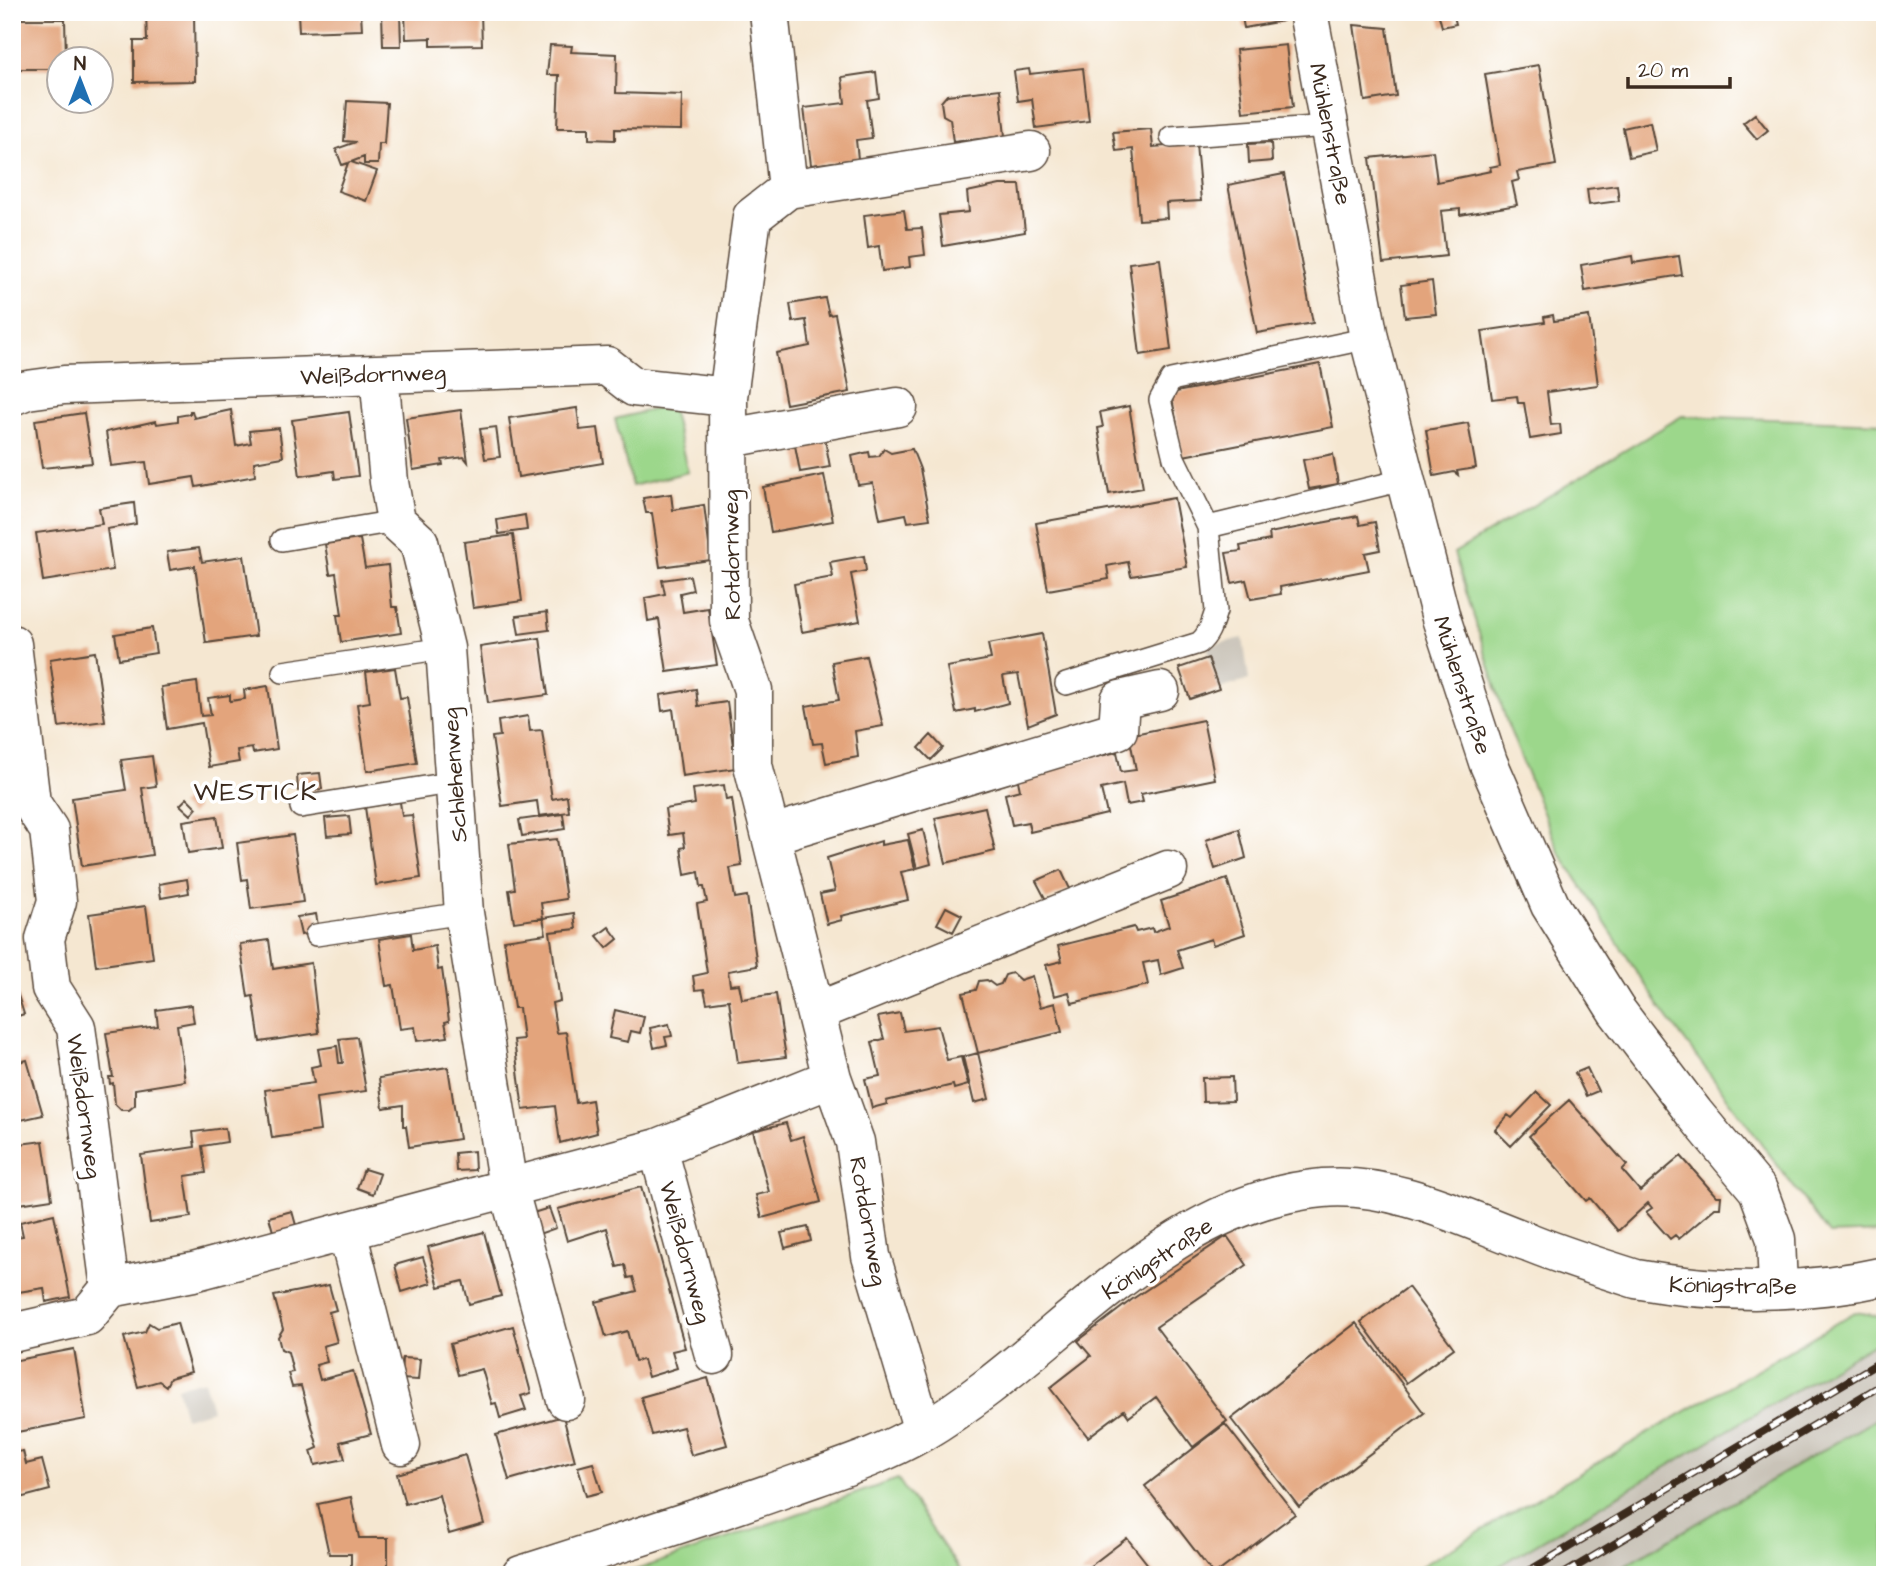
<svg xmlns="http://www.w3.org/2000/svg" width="1897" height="1587" font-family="'Architects Daughter',sans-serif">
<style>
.industrial{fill:#c9c3b8}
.green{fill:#9cd78b;stroke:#6c8054;stroke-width:2}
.building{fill:#e3a47c}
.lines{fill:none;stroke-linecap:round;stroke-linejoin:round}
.lane-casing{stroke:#574639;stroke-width:24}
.street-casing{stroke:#574639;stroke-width:41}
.secondary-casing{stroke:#574639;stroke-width:41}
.lane{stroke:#fff;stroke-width:21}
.street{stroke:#fff;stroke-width:38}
.secondary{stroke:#fff;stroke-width:38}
.rail-casing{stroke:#3b2a1e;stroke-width:8}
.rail{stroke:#fff;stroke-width:5;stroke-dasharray:16;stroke-linecap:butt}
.labels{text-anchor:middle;stroke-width:7;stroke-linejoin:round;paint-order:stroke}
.street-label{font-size:23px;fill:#3b2a1e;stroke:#fff}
.quarter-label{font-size:26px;letter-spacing:2px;fill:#3b2a1e;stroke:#fff}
</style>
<rect width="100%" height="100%" fill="#fff"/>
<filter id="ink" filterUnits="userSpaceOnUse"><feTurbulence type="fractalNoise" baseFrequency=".0143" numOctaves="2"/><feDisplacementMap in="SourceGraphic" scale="14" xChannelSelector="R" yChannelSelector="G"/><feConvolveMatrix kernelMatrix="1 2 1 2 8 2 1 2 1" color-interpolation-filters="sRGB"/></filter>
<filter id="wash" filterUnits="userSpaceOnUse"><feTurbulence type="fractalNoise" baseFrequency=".00686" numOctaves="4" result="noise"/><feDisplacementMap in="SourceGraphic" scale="28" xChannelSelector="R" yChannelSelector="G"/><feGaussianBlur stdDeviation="1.57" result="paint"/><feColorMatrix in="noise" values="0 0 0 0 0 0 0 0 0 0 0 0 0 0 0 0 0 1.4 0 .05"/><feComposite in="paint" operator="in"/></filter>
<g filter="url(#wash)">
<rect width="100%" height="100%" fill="#f5e7d1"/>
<path class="industrial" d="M1243,638l6,42 -30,9 -12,-43z
M1885,1337v77l-277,161h-124z
M204,1380l8,30 -27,8 -8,-31z"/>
<path class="green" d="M671,405l17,67 -56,14 -17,-67z
M1682,416l203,7v809l-56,2 -168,-225 -102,-157 -52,-129 -53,-170z
M1855,1312l30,5v20l-401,238h-78z
M1885,1414v161h-277z
M898,1479l65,96h-341z"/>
<g id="blocks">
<path class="building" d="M12,12h7l1,7h45l1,41h-6v9h-48z
M146,12h48l1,69 -61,1v-41h13z
M298,12h63l1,18 -63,2z
M382,12h18l1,34h-18z
M405,12h76l1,33 -51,1v-8l-25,1z
M1241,12h40l2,9 -39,7z
M1438,12h15l3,12 -14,3z
M1354,25l33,3 9,68 -31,5z
M550,45l22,1 -1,6 46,2 -1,39 66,2 -1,35 -66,-1v11l-26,-1v-11h-32l2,-53h-12z
M1286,45l7,62 -50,5 -7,-62z
M1539,65l17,100 -39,7 2,8 -7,2 5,23 -57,10v-6l-19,2 5,45 -63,7 -13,-105 63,-7 4,31 54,-11 -1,-4 10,-2 -15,-91z
M1083,68l6,53 -53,7 -4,-29 -14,2 -4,-30 15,-2 1,5z
M876,72l3,26 -12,2 5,38 -16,2 2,19 -47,6 -7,-57 41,-5 -3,-26z
M1000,89l5,47 -52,6 -3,-23 -7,-4 -2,-13 6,-7z
M347,101l40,2 -3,41h-5l-1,20h-14v-7l-13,5 26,9 -11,30 -28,-10 10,-28 -6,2 -6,-16 20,-7 -12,-1z
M1755,114l13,16 -11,9 -14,-16z
M1650,122l6,29 -27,6 -6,-29z
M1151,129l2,18 43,-3 5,57 -35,2 1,15 -28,2 -6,-71 -17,2 -3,-19z
M1271,143l1,18 -23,2 -1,-19z
M1284,174l29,149 -56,10 -29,-148z
M1000,185h20l5,47 -82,14 -4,-31 30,-3 -2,-20z
M1617,185l2,16 -30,4 -2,-16z
M904,210l3,19 15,-1 3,27 -16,2 1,10 -28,4 -3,-25 -11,2 -4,-33z
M1632,256l1,7 46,-7 3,19 -97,16 -4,-26z
M1160,259l11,91 -31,5 -11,-92z
M1432,281l4,33 -31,3 -4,-32z
M825,298l4,17 6,-1 15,78 -64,12 -10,-51 34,-7 -4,-26 -13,2 -3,-18z
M1553,315l1,6 35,-5 9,69 -51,7 4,33 9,-1 1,10 -31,5 -6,-36h-6l-1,-7 -25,3 -10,-68 63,-9 -1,-5z
M1320,364l13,63 -150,29 -12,-63z
M1129,406l14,82 -34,6 -11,-66 5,-1 -3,-15z
M577,408l3,22 18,-2 5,35 -85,14 -9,-59z
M231,410l5,36 15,-3 -2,-12 30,-3 4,29 -29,5 1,14 -59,11 -2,-10 -45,7 -3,-22 -35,4 -5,-34 50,-11 1,3 21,-3v-5l12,-2v-3h2l2,7z
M461,410l7,52 -4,-5 -22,3 1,5 -30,5 -7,-52z
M349,412l9,64 -23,3 -1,-8 -34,5 -8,-56z
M84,413l8,50 -50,5 -7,-48z
M1468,423l8,45 -19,3 1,4 -4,-3 -20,4 -8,-46z
M496,427l4,30 -15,2 -5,-30z
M824,434l6,33 -30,5 -6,-32z
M884,449l7,4 21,-4 8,20 10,50 -22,3 -2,-8 -26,5 -7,-36 -15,2 -6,-29 17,-4 1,5 9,-1z
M1333,454l5,30 -29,5 -6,-29z
M824,475l9,46 -62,11 -8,-45z
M671,494l2,16 31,-5 7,55 -51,7 -8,-54h-6l-3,-15z
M1174,498l13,69 -56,9 -3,-14 -21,4 2,13 -61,11 -12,-67z
M134,503l2,21 -29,5 6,41 -70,11 -7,-48 66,-9 -3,-16z
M525,515l2,15 -28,4 -2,-14z
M1358,516l2,9 15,-3 5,28 -15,3 4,17 -89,17 1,7 -30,5 -5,-19 -14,3 -6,-30 15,-2 -1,-5 30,-6 -1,-7z
M513,535l9,66 -49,7 -9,-66z
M360,539l5,29 23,-3 4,42h5l4,26 -60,9 -4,-27h5l-6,-42 -6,1 -5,-30z
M199,548l3,14 42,-6 12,80 -50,7 -11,-77 -25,4 -3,-18z
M864,556l2,15 -15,3 9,47 -58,11 -8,-48 39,-7 -3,-15z
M690,576l3,14 -13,3 3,19 25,-4 9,57 -50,7 -8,-53 -11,2 -3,-23 20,-4 -3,-14z
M547,612l2,18 -30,4 -3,-18z
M152,628l4,25 -37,6 -4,-25z
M1042,634l14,80 -28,11 -10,-51 -15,2 5,27 -33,9v-3l-19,4 -9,-46 44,-8 -3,-15z
M540,638l8,57 -60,8 -8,-56z
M95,652l10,69 -46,6 -9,-68z
M866,656l17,70 -28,5 3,26 -32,6 -4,-20 -9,1 -7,-38 33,-6 -7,-38z
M1208,658l11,31 -29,10 -11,-31z
M395,668l5,30 7,-1 10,66 -50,8 -10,-67 13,-2 -4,-30z
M197,682l4,34 10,-1 -3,-17 22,-3v6l15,-2 -1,-9 24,-4 9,63 -24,4 -1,-5 -15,2 2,12 -30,5 -7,-44 -35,6 -6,-42z
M696,689l2,17 29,-4 9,66 -54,8 -9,-67 -11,2 -2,-16z
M528,716l2,15 12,-1 10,69 15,-3 2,16 -30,4 -2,-15 -35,5 -10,-69 8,-1 -2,-15z
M1203,720l12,59 -74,15 2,8 -16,3 -4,-21 -22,5 6,25 -77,18 -2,-10 -16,3 -7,-31 15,-4 -3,-14 100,-24 4,20 15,-2 -7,-35z
M931,735l12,13 -12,12 -12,-12z
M152,756l4,30 -14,2 10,67 -70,11 -10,-68 54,-8 -5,-30z
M320,773l2,16 -24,2 -1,-16z
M724,785l2,15 6,-1 10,67 -12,2 5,30 12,-2 10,70 -29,5 2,14 9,-1 3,15 34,-5 10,63 -48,6 -9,-63 -22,3 -3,-14 -9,1 -2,-14 14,-3 -10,-69 10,-2 -3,-15h-3l-2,-15 -14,3 -4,-27 4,-1 -2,-14 -14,2 -4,-26 30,-5 -2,-15z
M187,798l10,10 -6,7 -11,-10z
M400,802l2,14 10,-1 9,63 -45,7 -11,-78z
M985,807l10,44 -49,12 -11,-45z
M563,814l2,15 -43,7 -3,-16z
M217,816l5,32 -34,5 -5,-32z
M349,816l2,18 -24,2 -2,-18z
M1239,829l7,29 -31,11 -9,-29z
M923,830l8,34 -14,4 -9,-34z
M293,835l10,67 -52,7 -4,-30 -5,1 -5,-37z
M557,839l9,60 -25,4 2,15 -29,4 -5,-32 6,-1 -6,-45z
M908,840l7,29 -14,3 7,28 -67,16 1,4 -15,4 -7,-30 15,-3 -8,-33 54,-17v4z
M1061,870l9,19 -24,11 -10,-19z
M187,879l2,14 -28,5 -2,-14z
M1227,879l18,55 -32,11 -2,-6 -34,11 6,18 -22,7 -3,-15 -15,3 5,22 -76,18 -3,-11 -15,4 -8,-31 16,-4 -4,-15 76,-19 2,5 16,-4 1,4 16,-6 -8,-25z
M146,906l7,52 -57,8 -7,-52z
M946,907l16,8 -9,17 -16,-8z
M574,913l2,16 -26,3 10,69 -8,2 5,30 9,-1 10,71 16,-3 5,33 -37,10 -5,-37 -32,4 -9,-70 9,-1 -4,-31h-5l-10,-68 42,-6 -3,-16z
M316,914l3,17 -18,4 -4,-18z
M609,927l9,12 -11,9 -10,-12z
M411,934l2,16 22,-4 3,24 4,-1 7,52 -4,1 3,15 -31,4 -2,-14 -15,2 -7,-44 -7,1 -7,-47z
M269,940l4,29 38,-6 8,70 -59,9 -7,-46 -5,1 -8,-53z
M1012,973l8,7 12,-4 8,31 15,-4 7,29 -84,21 11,46 -15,4 -11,-46 15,-4 -15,-60 13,-3 3,-9 8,-1 8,6 6,-2 4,-9z
M13,980l11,34 -12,4v-38z
M191,1005l3,17 -17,3 8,56 -50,8v16l-6,5h-8l-6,-6 -2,-21 -3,1 -1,-7h4l-7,-44 52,-7 -2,-16z
M615,1010l29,7 -4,16 -9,-2 -3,11 -19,-4z
M900,1013l4,18 34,-5 9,34 14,-3 7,28 -14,4 -1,-4 -67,16 1,3 -15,4 -7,-29 15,-3 -8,-34 12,-3 -6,-22z
M669,1024l3,12 -7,1 2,8 -13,3 -4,-20z
M357,1037l9,54 -50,7 4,33 -48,7 -7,-48 49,-7 -3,-16 10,-2 -3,-16 19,-3 2,17h4l-4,-24z
M12,1054l3,9 12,-3 16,55 -31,7z
M448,1067l11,72 -50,8 -3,-21h-3v-21l-20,3 -4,-30z
M1587,1068l11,23 -12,5 -11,-23z
M1232,1077l1,24 -30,1 -1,-24z
M1537,1092l14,13 -40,41 -16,-16 13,-15 4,3z
M1569,1100l58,65 -5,5 18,21 41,-35 35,40h5l-1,12h-5l-36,31 -4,-4 -5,4 -24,-27 6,-4 -4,-5 -30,28 -28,-33 -4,3 -57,-65z
M786,1123l5,17 12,-4 18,66 -59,16 -6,-23 13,-3 -16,-61z
M225,1128l2,14 -25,4 4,27 -21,3 6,41 -41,6 -9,-68 54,-8 -2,-15z
M43,1141l9,58 -40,6v-60z
M474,1151l1,19 -19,1 -1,-18z
M364,1169l16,5 -7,20 -16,-6z
M641,1187l44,161 -13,3 5,17 -29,9 -5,-17 -8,1 -8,-30 -21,6 -10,-35 41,-11 -4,-14 -5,1 -3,-13 -8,2 -10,-39 -40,13 -9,-32z
M549,1208l7,20 -17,6 -6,-21z
M292,1211l5,18 -23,6 -5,-18z
M54,1214l16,83 -24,5 -2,-14 -32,5v-55l11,-2 -3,-14z
M808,1227l3,14 -26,7 -4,-15z
M484,1232l17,64 -32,8 -6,-23 -24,6 -11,-40z
M1227,1236l20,29 -91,62 71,94 -34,26 -37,-50 -27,20 -5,-7 -36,27 -38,-49 41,-32 -13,-15 56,-43z
M423,1257l8,26 -29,9 -7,-27z
M329,1285l7,25 -7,2 8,30 -14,4 4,16 -11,3 4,15 33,-9 18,63 -31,8 5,17 -30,6 -4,-14 7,-3 -17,-62 -9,1 -4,-14 5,-1 -5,-20 -7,-3 -3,-12 5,-8 -9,-33z
M1408,1287l46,61 -48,35 -45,-61z
M149,1323l8,5 20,-5 14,49 -21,6 -4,8 -7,-5 -21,6 -14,-50 21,-5z
M1356,1323l68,90 -125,94 -68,-88z
M513,1326l18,67 -10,3 5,14 -26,8 -4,-15 -4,1 -10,-35 -24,6 -8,-31z
M74,1349l12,70 -69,13 -5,-27v-44z
M402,1358l18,1 -2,21 -17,-1z
M708,1378l19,67 -36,10 -8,-28 -31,8 -11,-38z
M563,1416l12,45 -66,19 -13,-45z
M1225,1424l70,90 -81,61 -69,-89z
M23,1451l3,13 16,-4 8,30 -38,10v-47z
M465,1455l19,69 -35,10 -10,-39 -34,9 -8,-30z
M593,1463l9,29 -16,4 -8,-29z
M351,1497l8,41h29v37h-37v-21h-22l-11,-50z
M1127,1538l29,37h-76l9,-8z"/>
</g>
</g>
<g filter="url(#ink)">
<use href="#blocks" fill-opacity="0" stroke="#574639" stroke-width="2"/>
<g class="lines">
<g class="lane-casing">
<path id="lane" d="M1171,137l158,-11
M1208,527l195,-47
M282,540l114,-19
M283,672l162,-24
M1066,684l133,-41c10,-8 13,-20 17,-32l-8,-84 -34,-69 -14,-58 11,-20 198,-42
M301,807l155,-25
M316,935l148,-22"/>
</g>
<g class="street-casing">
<path id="street" d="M769,12l19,177 -36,28 -24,180 1,224 24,69v75l79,313 23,64 16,114 52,175
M1308,12l61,326 72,280 47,144 62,143 66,105 78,103 64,77 18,49 2,49
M788,189l243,-38
M379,374l10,108 7,39 23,21 26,106 19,265 44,274 58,213
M12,396l15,-6 37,-5 543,-19 27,21 94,10
M730,438l168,-31
M12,644l19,159 18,27 8,71 -12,38 6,49 25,39 34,261 83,-16 465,-124 174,-70
M773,834l345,-104 2,-30 40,-9
M816,1012l352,-142
M658,1148l56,207
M347,1231l54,214
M12,1333l75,-17 23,-28"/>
</g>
<g class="secondary-casing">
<path id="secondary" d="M521,1575c88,-28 177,-56 264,-87 47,-17 94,-31 137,-56 133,-78 239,-230 401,-244 72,-6 143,31 208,55 35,14 70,25 105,36 80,15 169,15 249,-3"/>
</g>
<use href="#lane" class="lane"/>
<use href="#street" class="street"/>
<use href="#secondary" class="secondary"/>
<g class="rail-casing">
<path id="rail" d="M1522,1575l363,-216
M1562,1575l323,-192"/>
</g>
<use href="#rail" class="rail"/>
</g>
</g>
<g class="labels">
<g class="street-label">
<text transform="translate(1331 134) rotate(79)" y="8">Mühlenstraße</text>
<text transform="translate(373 374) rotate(-2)" y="8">Weißdornweg</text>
<text transform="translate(731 555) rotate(-91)" y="8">Rotdornweg</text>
<text transform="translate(1463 685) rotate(72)" y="8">Mühlenstraße</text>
<text transform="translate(454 775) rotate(-94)" y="8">Schlehenweg</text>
<text transform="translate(85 1106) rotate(82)" y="8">Weißdornweg</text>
<text transform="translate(869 1221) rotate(80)" y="8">Rotdornweg</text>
<text transform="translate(686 1252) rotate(75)" y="8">Weißdornweg</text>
<text transform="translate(1157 1258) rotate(-34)" y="8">Königstraße</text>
<text transform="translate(1733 1285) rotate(1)" y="8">Königstraße</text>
</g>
<g class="quarter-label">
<text x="256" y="800">WESTICK</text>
</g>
</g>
<rect width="1897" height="1587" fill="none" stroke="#fff" stroke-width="42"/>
<g transform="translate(80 80)"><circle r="33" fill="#ffffff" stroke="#b1aaa5" stroke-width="2"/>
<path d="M0-5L12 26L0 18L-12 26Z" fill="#1f6fb2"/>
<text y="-10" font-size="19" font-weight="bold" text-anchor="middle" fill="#3b2a1e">N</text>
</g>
<path d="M1628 77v10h102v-10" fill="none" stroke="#3b2a1e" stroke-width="3.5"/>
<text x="1638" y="77" font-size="21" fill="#3b2a1e" stroke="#ffffff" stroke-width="5" paint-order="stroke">20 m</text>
</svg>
